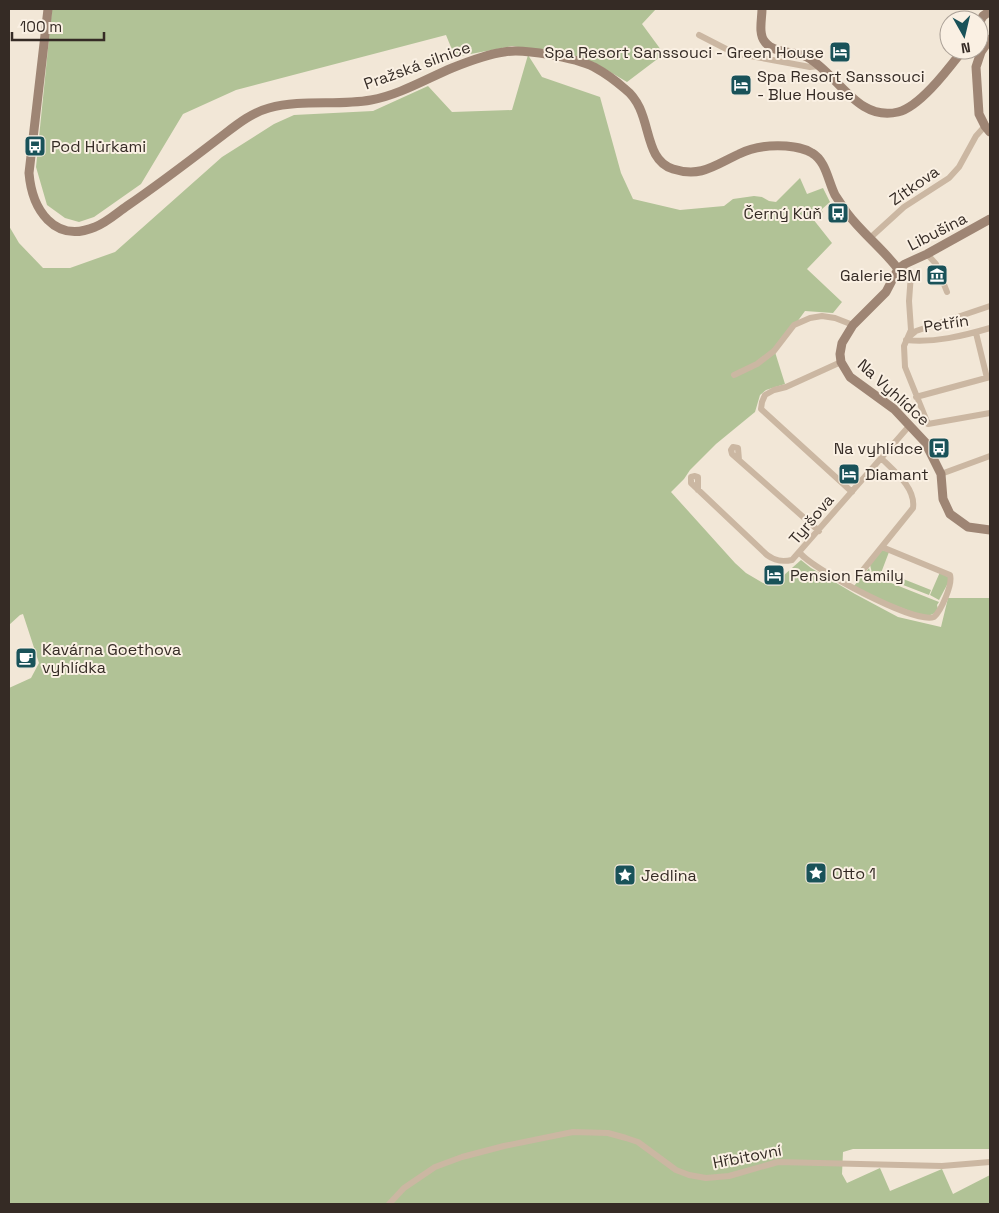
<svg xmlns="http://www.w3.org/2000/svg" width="999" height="1213" font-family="'Space Grotesk',sans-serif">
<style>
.green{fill:#b1c296}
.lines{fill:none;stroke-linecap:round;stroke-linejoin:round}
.street{stroke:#cbb7a2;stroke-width:6}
.secondary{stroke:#9e8574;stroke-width:9}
.labels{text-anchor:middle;stroke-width:4;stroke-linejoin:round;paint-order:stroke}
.poi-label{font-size:16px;fill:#352b25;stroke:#faf0e3;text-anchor:start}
.street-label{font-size:16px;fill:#352b25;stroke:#faf0e3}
</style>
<rect width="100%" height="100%" fill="#f2e7d7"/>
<path class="green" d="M52,9h604l-14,15 22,30 -37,28 -32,-19 -22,-7 -61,-10 -57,11 -9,-22 -210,55 -53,24 -42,70 -47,33 -15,5 -14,-4 -18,-13 -11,-38z
M528,55l14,22 58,20 21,76 12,26 47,11 44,-4 9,-7 21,-3 8,1 7,4 7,1 24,-24 7,16 16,-6 7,14 -9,8 2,2 -10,7 19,24 -25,26 35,33 -9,11 -28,-2 -30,41 10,32 -19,6 -6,5 -5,17 -39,32 -26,26 -6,9 -13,13 64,71 11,10 17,10 4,1 8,-1 26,-23 10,8 44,26 43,23 43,10 7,-29h42v551h-137l-10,3 -1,22 5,9 33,-15 10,23 52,-22 11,25 37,-19v29h-981v-516l22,-10 8,-15 -16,-49 -3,1 -11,10v-399l10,17 24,25h27l45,-16 107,-95 52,-33 20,-9 79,-4 55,-25 24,26 60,-2z
M882,550l7,2 -8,21 2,-2 48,19 -2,5 -57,-22 -2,-8z
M869,568l2,7 68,27 -2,3 1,4 -3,4 -9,4 -43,-16 -29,-15z
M940,572l8,5v6l-9,17 -9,-5z"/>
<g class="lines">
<path class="street" d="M699,35l35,18 76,14 9,-1
M870,238l34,-31 45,-29 10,-11 17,-31 9,-10
M927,254l9,10 11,28
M911,274l-2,27 2,29 -7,16 1,21 23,57
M976,333l11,45
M910,336l6,-5 74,-25
M906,340c28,3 57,-4 84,-12
M841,362l-55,25 -12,3 -9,5 -3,7 -1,7 91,83
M734,375l23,-11 17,-13 20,-26 16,-7 12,-2 13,2 18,7
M916,397l74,-20
M928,424l62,-11
M739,460l-1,-12 -5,-1 -2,3 1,4 87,77
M941,474l49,-18
M698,490v-13l-3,-1 -4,1v6l76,72c8,6 15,7 25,5l118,-135
M800,553c14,17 114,71 134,64 7,-6 19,-33 16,-42l-68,-28
M859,575l54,-67c3,-20 -19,-37 -32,-50
M389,1204l15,-16 31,-21 27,-10 42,-11 69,-14 35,1 18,5 12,4 38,28 13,5 17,3 23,-2 49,-14 164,4 48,-4"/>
<path class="secondary" d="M48,9l-19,164c3,36 25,71 66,54 11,-4 22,-14 32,-21 31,-21 61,-44 91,-67 16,-12 32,-26 51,-31 33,-9 69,-2 102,-8 28,-5 55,-21 81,-32 15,-6 36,-14 52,-16 19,-4 72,6 90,15 11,6 22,14 31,22 29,22 16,70 48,80 28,9 42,-4 66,-15 14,-7 31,-9 47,-8 9,1 18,2 26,7 14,8 16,28 23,42 4,6 8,12 12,18 15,20 36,36 51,56
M762,9c0,10 -4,25 3,33 9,12 30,9 42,15 31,17 50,65 91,55 22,-5 51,-44 65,-62
M979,23l4,-7 7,-5
M990,39l-9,13 -5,15 3,47 6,12 5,6
M990,219l-63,35 -22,10 -7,5 -12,23 -33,33 -11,18 -2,11 1,8 9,15 44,32 31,33 16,32 2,25 7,15 18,13 22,3"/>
</g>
<defs>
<g id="hotel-square" transform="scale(1.125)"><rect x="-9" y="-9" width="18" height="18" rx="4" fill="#195259" stroke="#faf0e3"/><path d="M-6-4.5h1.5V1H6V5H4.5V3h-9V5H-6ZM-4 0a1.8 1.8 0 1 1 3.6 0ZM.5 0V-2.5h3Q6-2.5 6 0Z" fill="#fff"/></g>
<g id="bus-square" transform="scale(1.125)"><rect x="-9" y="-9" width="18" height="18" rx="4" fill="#195259" stroke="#faf0e3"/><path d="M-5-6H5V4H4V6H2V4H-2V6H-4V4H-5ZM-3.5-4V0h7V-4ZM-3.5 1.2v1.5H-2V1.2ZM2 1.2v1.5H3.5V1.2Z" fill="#fff"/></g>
<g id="museum-square" transform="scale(1.125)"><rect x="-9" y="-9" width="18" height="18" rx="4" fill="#195259" stroke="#faf0e3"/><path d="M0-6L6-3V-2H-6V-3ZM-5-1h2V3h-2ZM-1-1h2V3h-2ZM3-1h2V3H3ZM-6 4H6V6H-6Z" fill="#fff"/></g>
<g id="cafe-square" transform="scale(1.125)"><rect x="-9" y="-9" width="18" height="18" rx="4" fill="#195259" stroke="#faf0e3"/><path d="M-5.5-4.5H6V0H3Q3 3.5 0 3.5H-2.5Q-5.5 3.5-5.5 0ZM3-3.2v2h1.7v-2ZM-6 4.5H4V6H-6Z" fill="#fff"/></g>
<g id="sight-square" transform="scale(1.125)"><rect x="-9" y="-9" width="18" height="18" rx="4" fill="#195259" stroke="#faf0e3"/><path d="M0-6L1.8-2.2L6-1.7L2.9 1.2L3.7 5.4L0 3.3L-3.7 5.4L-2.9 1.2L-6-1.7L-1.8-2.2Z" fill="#fff"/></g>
</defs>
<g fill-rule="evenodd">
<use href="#hotel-square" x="840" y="52"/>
<use href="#hotel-square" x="741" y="85"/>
<use href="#bus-square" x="35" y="146"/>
<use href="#bus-square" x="838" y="213"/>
<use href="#museum-square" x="937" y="275"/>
<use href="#bus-square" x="939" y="448"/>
<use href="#hotel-square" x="849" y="474"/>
<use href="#hotel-square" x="774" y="575"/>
<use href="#cafe-square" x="26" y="658"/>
<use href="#sight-square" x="816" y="873"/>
<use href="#sight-square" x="625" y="875"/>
</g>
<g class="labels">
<g class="poi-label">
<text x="824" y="58" text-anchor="end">Spa Resort Sanssouci - Green House</text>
<text x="757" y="82">Spa Resort Sanssouci<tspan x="757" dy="18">- Blue House</tspan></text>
<text x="51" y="152">Pod Hůrkami</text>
<text x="822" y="219" text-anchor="end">Černý Kůň</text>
<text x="921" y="281" text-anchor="end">Galerie BM</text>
<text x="923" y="454" text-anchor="end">Na vyhlídce</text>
<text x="865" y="480">Diamant</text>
<text x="790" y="581">Pension Family</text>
<text x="42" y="655">Kavárna Goethova<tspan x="42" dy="18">vyhlídka</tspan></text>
<text x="832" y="879">Otto 1</text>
<text x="641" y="881">Jedlina</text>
</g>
<g class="street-label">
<text transform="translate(417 65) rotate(-20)" y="6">Pražská silnice</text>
<text transform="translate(914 185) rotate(-35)" y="6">Zítkova</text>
<text transform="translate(937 231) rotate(-27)" y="6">Libušina</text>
<text transform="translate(946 323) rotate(-9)" y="6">Petřín</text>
<text transform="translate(894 392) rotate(42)" y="6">Na Vyhlídce</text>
<text transform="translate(811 519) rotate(-50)" y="6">Tyršova</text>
<text transform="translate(747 1156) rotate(-11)" y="6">Hřbitovní</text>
</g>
</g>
<rect width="999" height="1213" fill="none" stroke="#352b25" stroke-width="20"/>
<g transform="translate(964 35) rotate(172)"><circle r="24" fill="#faf0e3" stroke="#aba197"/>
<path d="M0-4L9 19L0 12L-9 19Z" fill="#195259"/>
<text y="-8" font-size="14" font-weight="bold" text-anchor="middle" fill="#352b25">N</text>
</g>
<path d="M12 32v8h92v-8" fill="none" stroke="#352b25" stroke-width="2.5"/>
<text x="20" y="32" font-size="15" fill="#352b25" stroke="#faf0e3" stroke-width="4" paint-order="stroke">100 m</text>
</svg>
